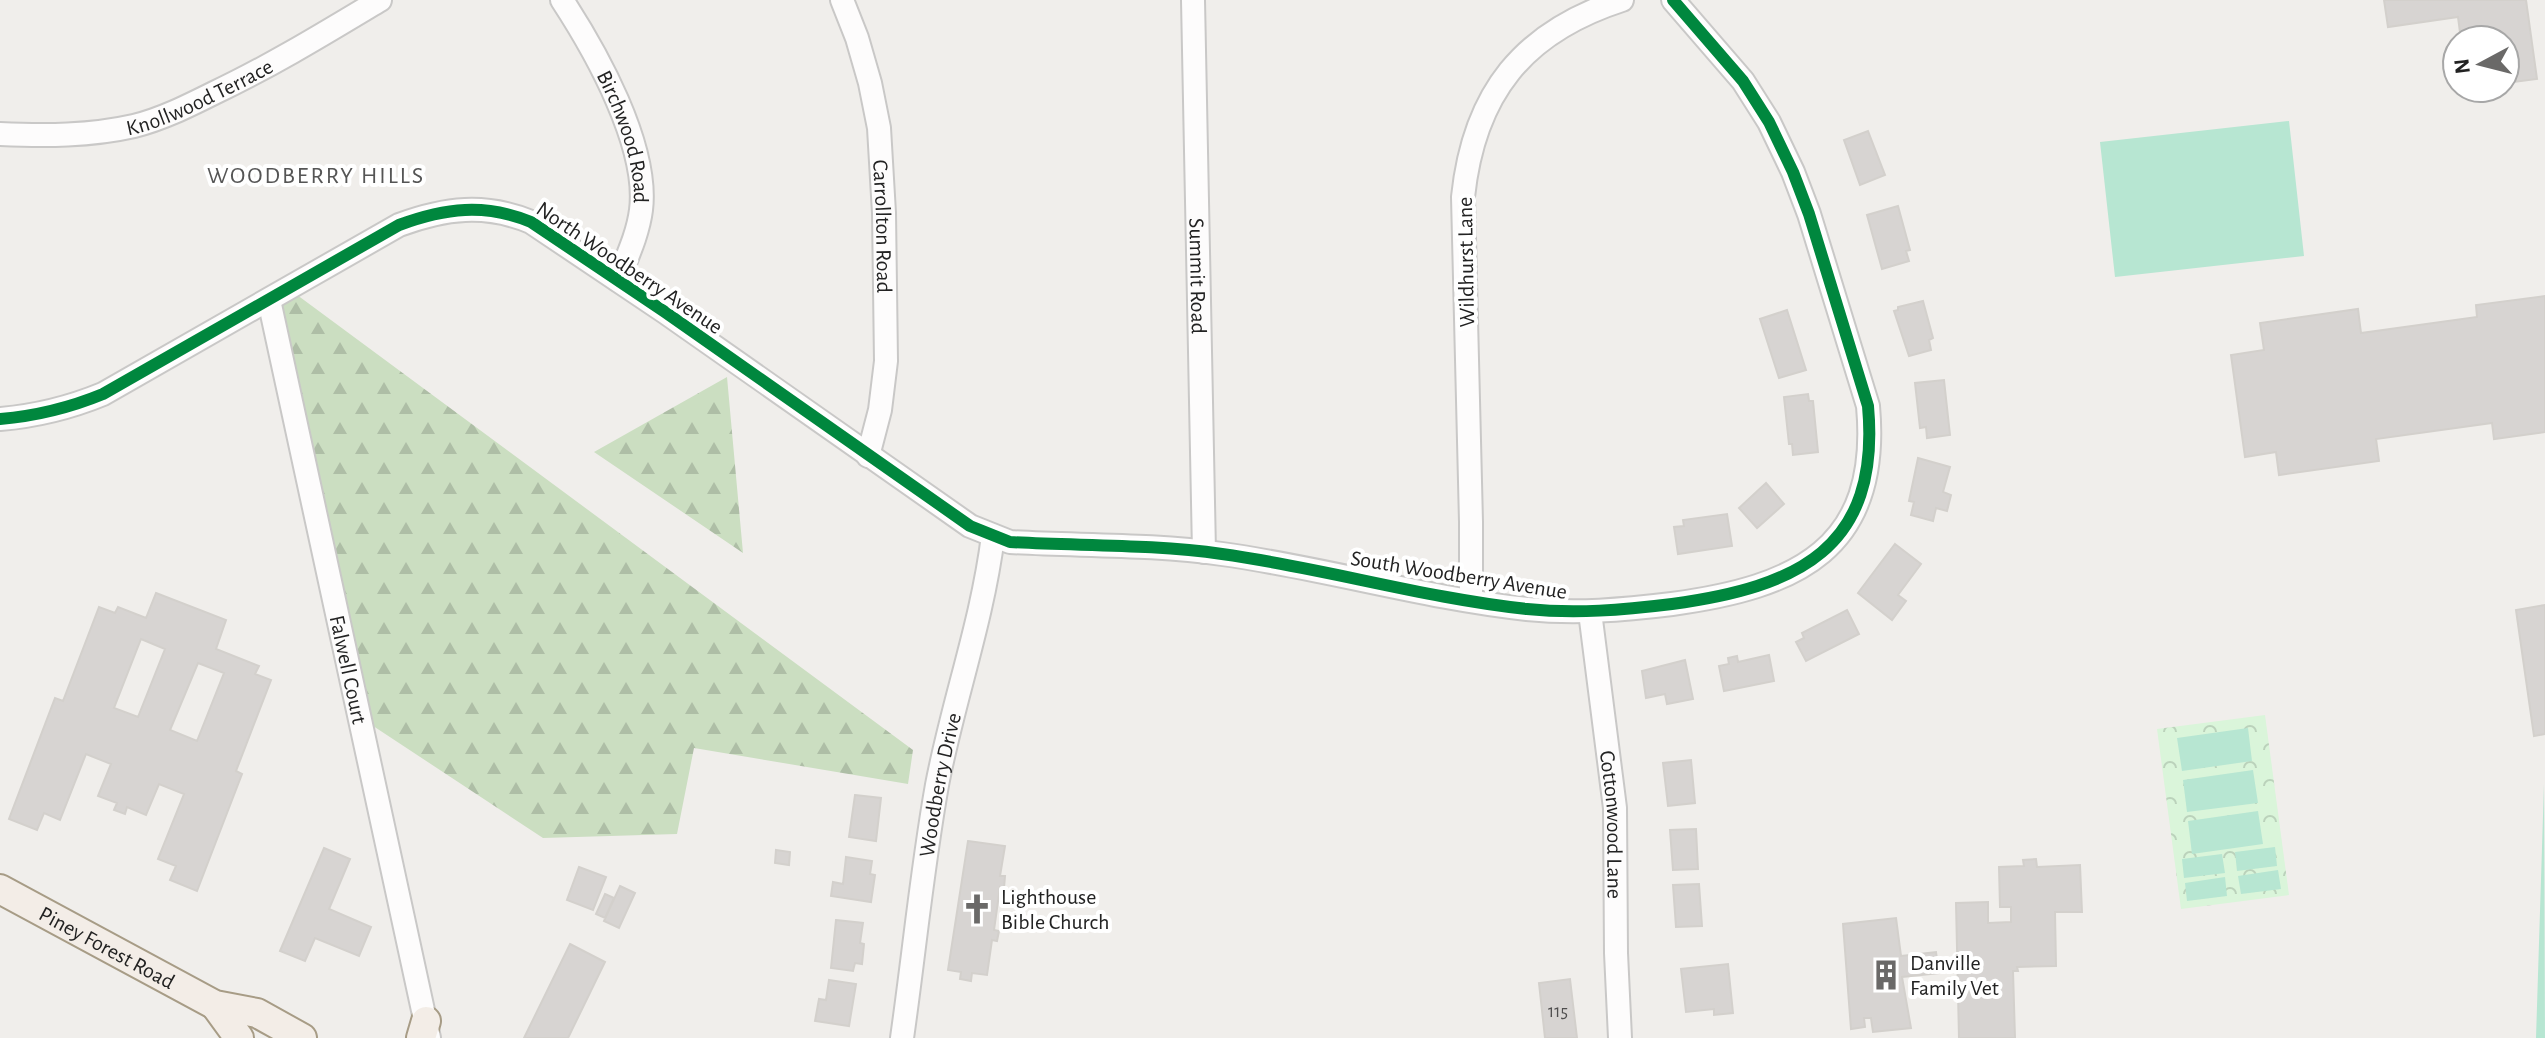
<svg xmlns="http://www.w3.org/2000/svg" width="2545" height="1038" font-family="'Alegreya Sans',sans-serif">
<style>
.forest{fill:url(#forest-firs)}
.park{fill:url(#park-crowns)}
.pitch{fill:#b7e6d2}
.building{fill:#d7d4d2;stroke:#d3d0cc;stroke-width:2;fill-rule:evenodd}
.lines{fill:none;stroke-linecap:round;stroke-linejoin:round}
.minor-casing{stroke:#c9c8c7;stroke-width:26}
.major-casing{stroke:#a79c86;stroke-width:32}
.minor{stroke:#fdfcfc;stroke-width:22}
.major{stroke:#f3ede7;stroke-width:28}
.cycleway-casing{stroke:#fff;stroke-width:17}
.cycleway{stroke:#00873e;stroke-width:12}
.labels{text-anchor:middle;stroke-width:8;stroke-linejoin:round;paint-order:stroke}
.number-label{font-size:18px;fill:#4f4e4e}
.street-label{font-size:22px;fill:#222;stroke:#fff}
.poi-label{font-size:22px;fill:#222;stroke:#fff;text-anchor:start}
.neighbourhood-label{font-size:24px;letter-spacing:2px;fill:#555;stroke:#fff}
</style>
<defs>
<pattern id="forest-firs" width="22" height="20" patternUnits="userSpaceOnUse" patternTransform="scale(2)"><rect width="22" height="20" fill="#cbdec1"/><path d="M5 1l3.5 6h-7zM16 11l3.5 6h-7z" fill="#aebea6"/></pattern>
<pattern id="park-crowns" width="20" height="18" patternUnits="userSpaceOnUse" patternTransform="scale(2)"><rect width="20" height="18" fill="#daf5da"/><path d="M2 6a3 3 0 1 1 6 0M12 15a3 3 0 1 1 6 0" fill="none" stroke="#bbd2bb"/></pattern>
</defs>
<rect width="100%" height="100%" fill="#f0eeeb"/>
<path class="forest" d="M289,289l624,461 -5,34 -214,-36 -17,86 -134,4 -185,-122 -89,-416z
M727,377l16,176 -149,-101z"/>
<path class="park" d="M2265,715l24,180 -108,14 -24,-180z"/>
<path class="pitch" d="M2289,121l15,135 -189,21 -15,-135z
M2248,728l4,33 -70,10 -5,-33z
M2253,770l5,33 -71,9 -4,-32z
M2544,784l1,254h-9z
M2258,811l5,33 -71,10 -4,-33z
M2275,847l2,19 -40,5 -2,-19z
M2222,854l3,19 -41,5 -2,-19z
M2278,870l3,19 -40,5 -3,-18z
M2225,877l2,19 -40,5 -2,-18z"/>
<path class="building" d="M2384,0h142l11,79 -32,4v-43h-44l-3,-23 -70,10z
M1868,131l17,44 -25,10 -16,-45z
M1898,206l12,44 -4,1 3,10 -27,8 -15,-54z
M2545,296v136l-51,7 -2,-16 -116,16 3,22 -100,14 -3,-23 -31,5 -14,-102 33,-5 -4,-27 98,-14 3,24 116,-16 -1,-12z
M1923,301l10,37 -4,2 2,10 -22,6 -15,-45 4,-1v-3z
M1787,310l19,60 -27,8 -19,-59z
M1944,380l6,55 -23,3 -1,-11 -6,1 -5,-45z
M1808,394l1,7h4l5,51 -25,3 -1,-11h-3l-5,-47z
M1918,458l32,9 -7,25 8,3 -4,16 -11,-3 -3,13 -22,-6 3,-13 -5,-1z
M1766,483l18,21 -27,24 -18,-20z
M1727,514l5,32 -54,8 -4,-27 10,-1 -1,-6z
M1895,544l26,20 -23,31 8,6 -14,19 -34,-27z
M156,593l70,27 -10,29 43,17 -4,8 16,6 -35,91 6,3 -45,117 -27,-11 6,-14 -18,-7 26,-65 -25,-10 -13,31 -19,-8 -2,7 -11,-4 3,-7 -19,-7 13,-32 -25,-10 -26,66 -16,-7 -7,17 -28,-11 46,-121 8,3 36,-94 16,6 3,-6 28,11zM141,639l24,10 -27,68 -24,-9zM198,663l26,10 -27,68 -27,-11z
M2545,605v129l-11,2 -18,-126z
M1847,610l12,24 -53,27 -10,-19 8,-4 -2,-5z
M1769,655l5,26 -50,10 -5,-25 10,-2 -1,-6 9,-2 1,6z
M1685,660l8,39 -26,5 -2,-10 -19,4 -4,-27z
M1691,760l4,43 -27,3 -5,-43z
M855,795l26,3 -5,43 -27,-4z
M1696,829l2,40 -25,1 -3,-40z
M968,841l37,5 -5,30h5l-1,12 -4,-1 -6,43 5,1 -2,10 -5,-1 -5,35 -15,-2 -1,8 -11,-2 1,-7 -13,-2z
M324,848l26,11 -21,50 42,18 -12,29 -44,-18 -10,23 -25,-10z
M776,850l14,2 -1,13 -14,-2z
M846,857l26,4 -2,13 5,1 -4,27 -40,-6 2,-14 10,2z
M2036,859l1,8 43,-2 2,47h-27l1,54 -39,1 1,4h-5l2,67h-56l-3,-135 32,-1v21l23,-1v-15h-11l-1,-40 25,-1 -1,-6z
M579,867l27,10 -13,33 -26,-10z
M1699,884l3,42 -26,1 -3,-42z
M620,886l15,7 -16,35 -15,-7z
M605,894l9,4 -9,20 -9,-4z
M1896,918l5,38 35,-4 3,21 -37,4 9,51 -38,4 -2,-14h-7l1,9 -14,2 -8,-105z
M836,920l27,3 -3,20 4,1 -2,20 -7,-1 -2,8 -22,-3z
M570,944l35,18 -37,76h-44z
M1728,964l5,49 -19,2v-6l-28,3 -5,-43z
M1570,979l7,59h-32l-6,-55z
M829,980l27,4 -7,42 -34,-5 4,-22 7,1z"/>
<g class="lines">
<g class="minor-casing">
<g id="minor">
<path id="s1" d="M562,0c34,52 87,146 79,210 -3,24 -14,47 -23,70"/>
<path id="s2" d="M842,0l15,38 13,45 9,45 5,85 2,148 -6,49 -12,46"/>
<path id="s3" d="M1193,0l11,552"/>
<path id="s4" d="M0,134c45,2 90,2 134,-8 28,-7 54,-20 80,-33 57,-27 111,-60 166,-93"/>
<path id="s5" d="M269,300l160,738"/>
<path d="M0,419c36,-3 69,-11 103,-25l296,-169c46,-17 86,-22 132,-3l134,90 305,214 40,16c70,4 142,2 212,12 102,14 202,44 305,55 49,5 96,1 145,-5 125,-17 209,-55 196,-198l-59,-192 -16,-42 -24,-50 -26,-41 -70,-81"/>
<path d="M1471,600v-78l-8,-325c11,-104 60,-165 159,-197"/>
<path id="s6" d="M1590,612l25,196 1,145 4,85"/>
<path id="s7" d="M902,1038c12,-84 20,-169 35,-253 16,-84 45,-162 56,-249"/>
</g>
</g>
<g class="major-casing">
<g id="major">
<path id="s8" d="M0,889l215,116 42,8 45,25"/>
<path d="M215,1005l24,33"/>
<path d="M421,1038l5,-17"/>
</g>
</g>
<use href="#minor" class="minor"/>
<use href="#major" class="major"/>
<g class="cycleway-casing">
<path id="cycleway" d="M0,419c36,-3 69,-11 103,-25l296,-169c46,-17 86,-22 132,-3l134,90 305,214 40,16c70,4 142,2 212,12 102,14 202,44 305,55 49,5 96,1 145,-5 125,-17 209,-55 196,-198l-59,-192 -16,-42 -24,-50 -26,-41 -70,-81"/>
</g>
<use href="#cycleway" class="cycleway"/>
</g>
<defs>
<g id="church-bare" transform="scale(2.4)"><path d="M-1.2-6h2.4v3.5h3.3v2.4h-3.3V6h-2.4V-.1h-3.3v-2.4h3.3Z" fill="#6a6968" stroke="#fff" stroke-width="2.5" paint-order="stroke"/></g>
<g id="building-bare" transform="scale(2.4)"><path d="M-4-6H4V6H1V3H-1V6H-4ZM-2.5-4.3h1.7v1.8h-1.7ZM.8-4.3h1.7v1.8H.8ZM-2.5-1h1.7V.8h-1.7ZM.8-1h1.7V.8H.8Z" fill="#6a6968" stroke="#fff" stroke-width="2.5" paint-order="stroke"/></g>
</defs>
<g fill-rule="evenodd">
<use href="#church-bare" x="977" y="909"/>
<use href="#building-bare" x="1886" y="975"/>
</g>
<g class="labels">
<g class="number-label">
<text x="1558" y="1017">115</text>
</g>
<g class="street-label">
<text dy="8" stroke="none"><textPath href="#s4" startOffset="206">Knollwood Terrace</textPath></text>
<text dy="8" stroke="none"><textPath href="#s1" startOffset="152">Birchwood Road</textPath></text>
<text dy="8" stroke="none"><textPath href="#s2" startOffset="232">Carrollton Road</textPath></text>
<text transform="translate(1465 262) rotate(-91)" y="8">Wildhurst Lane</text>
<text transform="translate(630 267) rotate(34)" y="8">North Woodberry Avenue</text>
<text dy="8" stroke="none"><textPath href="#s3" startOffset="276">Summit Road</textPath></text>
<text transform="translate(1459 574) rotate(9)" y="8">South Woodberry Avenue</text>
<text dy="8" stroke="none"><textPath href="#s5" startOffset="378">Falwell Court</textPath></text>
<text dy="8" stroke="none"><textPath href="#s7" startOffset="256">Woodberry Drive</textPath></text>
<text dy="8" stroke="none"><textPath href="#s6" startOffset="214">Cottonwood Lane</textPath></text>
<text dy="8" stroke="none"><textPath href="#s8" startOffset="122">Piney Forest Road</textPath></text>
</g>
<g class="poi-label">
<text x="1001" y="904">Lighthouse<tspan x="1001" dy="25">Bible Church</tspan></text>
<text x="1910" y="970">Danville<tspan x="1910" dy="25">Family Vet</tspan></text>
</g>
<g class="neighbourhood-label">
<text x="316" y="183">WOODBERRY HILLS</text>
</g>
</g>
<g transform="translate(2481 64) rotate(263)"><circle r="38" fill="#ffffff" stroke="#a7a7a7" stroke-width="2"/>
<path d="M0-6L14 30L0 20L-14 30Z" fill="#6a6968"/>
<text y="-12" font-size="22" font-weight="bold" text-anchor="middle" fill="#222222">N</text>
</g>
</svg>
